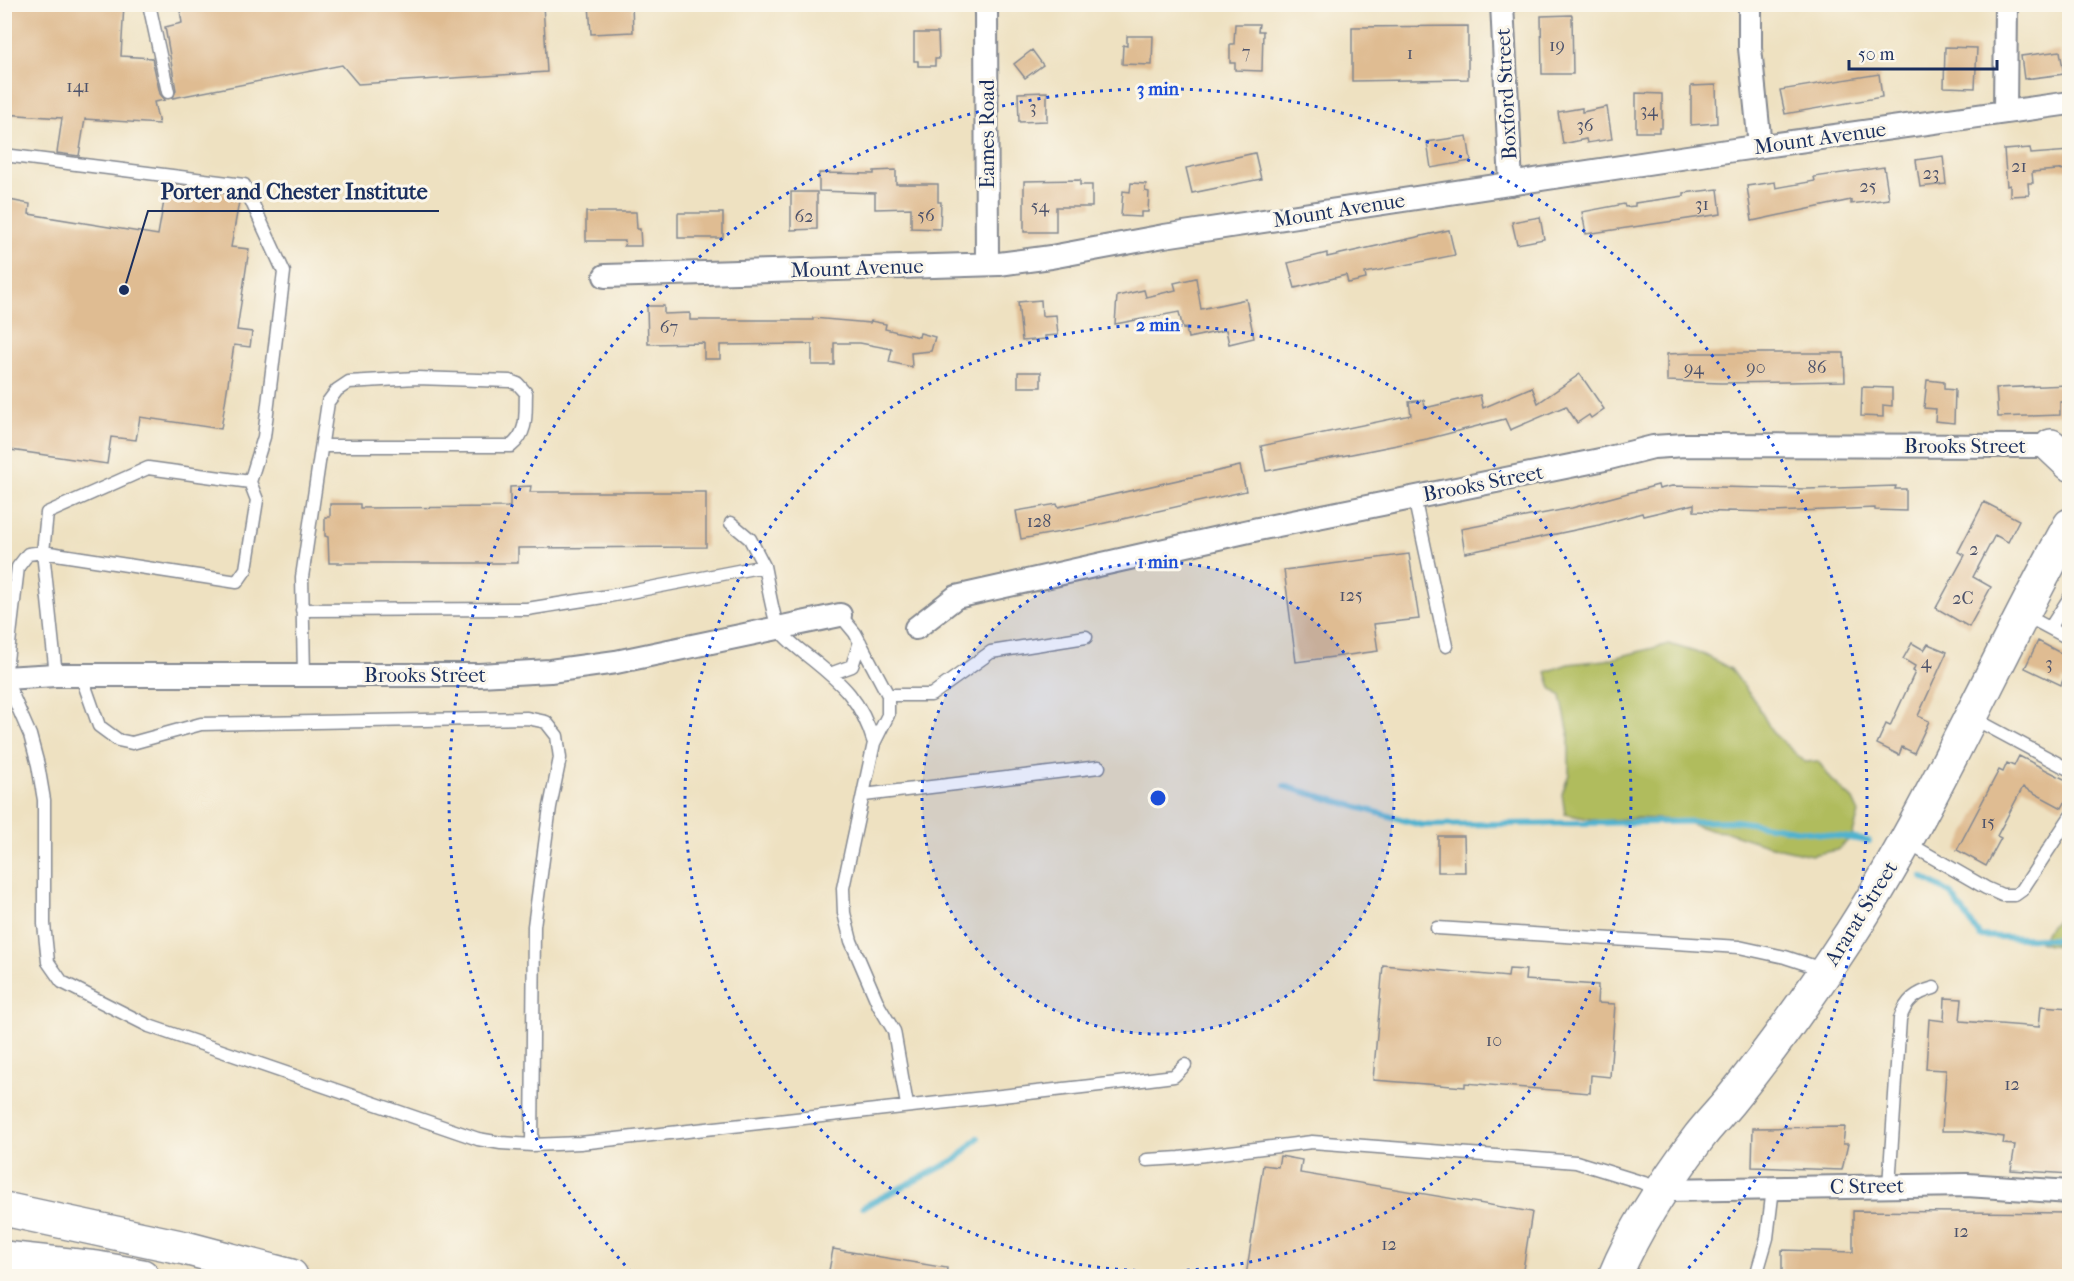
<svg xmlns="http://www.w3.org/2000/svg" width="2074" height="1281" font-family="'IM FELL French Canon',serif">
<style>
.green{fill:#b0bc5d;stroke:#66765e;stroke-width:1.5}
.lines{fill:none;stroke-linecap:round;stroke-linejoin:round}
.stream{stroke:#50b2cf;stroke-width:6}
.building{fill:#dfbc92}
.lane-casing{stroke:#848890;stroke-width:15}
.street-casing{stroke:#848890;stroke-width:26}
.secondary-casing{stroke:#848890;stroke-width:36}
.highway-casing{stroke:#848890;stroke-width:36}
.lane{stroke:#fff;stroke-width:12}
.street{stroke:#fff;stroke-width:22}
.secondary{stroke:#fff;stroke-width:33}
.highway{stroke:#fff;stroke-width:33}
.ring{fill:none;stroke:#1d4ed8;stroke-width:3;stroke-dasharray:3 6}
.labels{text-anchor:middle;stroke-width:6;stroke-linejoin:round;paint-order:stroke}
.number-label{font-size:18px;fill:#4c526b}
.street-label{font-size:21px;fill:#1b2f5e;stroke:#fbf7ec}
.centre{fill:#1d4ed8;stroke:#fbf7ec;stroke-width:3}
.ring-label{font-size:18px;text-anchor:middle;font-weight:bold;fill:#1d4ed8;stroke:#fbf7ec;stroke-width:6;stroke-linejoin:round;paint-order:stroke}
.leader{fill:none;stroke:#1b2f5e;stroke-width:2}
.callout-dot{fill:#1b2f5e;stroke:#fbf7ec;stroke-width:2}
.callout-label{font-size:22px;text-anchor:middle;font-weight:bold;fill:#1b2f5e;stroke:#fbf7ec;stroke-width:6;stroke-linejoin:round;paint-order:stroke}
</style>
<rect width="100%" height="100%" fill="#fbf7ec"/>
<filter id="ink" filterUnits="userSpaceOnUse"><feTurbulence type="fractalNoise" baseFrequency=".0167" numOctaves="2"/><feDisplacementMap in="SourceGraphic" scale="12" xChannelSelector="R" yChannelSelector="G"/><feConvolveMatrix kernelMatrix="1 2 1 2 8 2 1 2 1" color-interpolation-filters="sRGB"/></filter>
<filter id="wash" filterUnits="userSpaceOnUse"><feTurbulence type="fractalNoise" baseFrequency=".008" numOctaves="4" result="noise"/><feDisplacementMap in="SourceGraphic" scale="24" xChannelSelector="R" yChannelSelector="G"/><feGaussianBlur stdDeviation="1.35" result="paint"/><feColorMatrix in="noise" values="0 0 0 0 0 0 0 0 0 0 0 0 0 0 0 0 0 1.4 0 .05"/><feComposite in="paint" operator="in"/></filter>
<g filter="url(#wash)">
<rect width="100%" height="100%" fill="#eee1c1"/>
<path class="green" d="M1669,644l36,11 26,14 25,34 17,30 32,29 13,-1 13,18 22,21 6,13 -7,24 -15,13 -26,5 -44,-10 -40,-13 -14,-1 -35,-11 -41,-2 -37,3 -35,-7 -3,-20 7,-20v-40l-8,-38 -10,-8 -5,-16 22,-8 38,-4z
M2069,910v36l-20,-1 -10,-3 10,-15z"/>
<g class="lines">
<path class="stream" d="M1284,786l137,39 315,-4 133,20
M1922,877l29,17 29,42 90,4
M863,1207l94,-48 21,-21"/>
</g>
<g id="blocks">
<path class="building" d="M4,4h120l-3,52 31,2 8,36 5,6 -11,2 5,22 -74,-5 -6,37 -22,-3 5,-35 -58,-4z
M179,4h364l4,68 -189,12 -16,-19 -169,33 3,-8 -11,-63 17,-4z
M589,4h43l1,28 -42,2z
M1572,15l1,59h-31l-1,-58z
M1235,24h24l-1,7h5l-1,40 -27,-1v-7h-5v-19h4z
M1468,26v53l-116,2v-54z
M914,33h24l1,26h-4v7h-17v-5h-4z
M1127,36h26l-1,29 -30,-1 1,-19 4,1z
M1945,47l32,1 -2,40 -31,-1z
M1032,50l11,15 -18,13 -11,-14z
M2060,51l4,23 -40,5 -3,-23z
M1879,74l3,23 -97,17 -5,-24z
M1716,85l1,38 -26,2v-39z
M1047,92v29l-28,1 -1,-29z
M1636,93l26,1v34h-3v4h-23z
M1607,107l5,32 -25,4 -1,-4 -23,5 -5,-32 24,-4v4z
M1467,136l4,25 -40,7 -4,-26z
M2030,148l1,6 39,-3v18l-38,3 1,11h-5l1,12 -19,1v-11l-3,1 -3,-36z
M1255,153l6,26 -69,14 -6,-25z
M1943,156l3,28 -26,3 -4,-27z
M1884,167l5,32 -38,5v-4l-99,21 -5,-35 28,-4 1,6 39,-7 -1,-4z
M896,170v14h42v18h3l-1,27 -29,-1v-20l-36,1v-16l-56,-2v-18l55,1v-3z
M1080,180v5h12v22h-36v25h-32v-51z
M1131,183l15,1 -1,7 4,1 -1,20h-7v5l-20,-1 2,-25 7,1z
M167,184l73,12 -9,51 18,2 -12,81 15,2 -2,15 -16,-2 -13,84 -81,-12 -4,23 -25,-3 -4,27 -103,-15v-241l4,1 1,-9 21,4 -1,10 129,21z
M1718,189l3,25 -135,20 -4,-22 42,-8 1,3 10,-1v-3l49,-7v-3z
M791,192h26v37l-26,1z
M586,212h50l1,17h3l1,17h-17l1,-5h-39z
M678,213h45v25h-45z
M1540,217l4,22 -27,5 -5,-22z
M1449,230l6,25 -90,18 1,6 -18,4 -2,-8 -51,13 -7,-25 39,-10v4z
M1196,278l5,31 45,-10 8,39 -25,6 -3,-14 -38,8 -2,-10 -3,1 -4,-17 -64,12 2,-28 27,-6 2,7 30,-7 -2,-7z
M1041,300l1,16 14,-1 2,20 -13,1v3l-23,2 -4,-39z
M647,306h17v8l26,-1v7h123v-2l57,5 1,-2 15,3 -1,5 34,8 1,-4 15,4 -4,14 -20,2 1,14 -23,-5 3,-13 -32,-6h-26v22h-22v-21l-92,1v14h-16v-16l-56,1z
M1690,353h154l1,28 -124,2 -54,-2v-27z
M1018,372h23v15h-23z
M1580,374l24,35 -13,9 -2,-3 -12,8 -11,-17 -56,24 -5,-11 -78,20 -161,32 -5,-25 150,-31 -2,-13 15,-2 1,8 55,-13 3,13 49,-21 6,16z
M1927,380l17,2v7l11,1 -1,33 -19,-2 1,-12 -12,-1z
M2068,385v17h-8v13l-62,2 -2,-29z
M1862,387l30,1v18l-9,-1v12l-22,-1z
M1240,466l6,25 -163,37 -62,11 -5,-28 41,-7 1,3z
M1658,485l1,4 13,-3 135,3 89,-3 -1,3h11v22l-31,-1v-2l-102,4 -46,-1v1l-33,-1v-7l-51,12 -1,-3 -43,12 -134,28 -4,-24 111,-21z
M531,486l-1,6h176v55l-188,1v15h-189l-1,-26 -3,-1v-19h5v-13h30v4l150,-1v-20z
M1984,502l35,18 -11,22 -13,-7 -22,42 18,10 -22,40 -33,-19 29,-53 -7,-3z
M1409,554l10,65 -45,5 4,27 -82,11 -12,-92z
M2038,641l32,17v24l-7,-2 -2,5 -36,-17z
M1912,643l12,7 4,-6 19,8 -29,64 11,5 -15,32 -12,-6 -3,8 -22,-11 9,-20 4,2 25,-54 -2,-1 2,-5 -12,-7z
M2019,756l51,26v11l-8,15 -39,-21 -26,49 4,2 -15,28 -29,-16 42,-80 4,2 4,-9 7,3z
M1438,836h26l1,36h-27z
M1383,965l125,12 1,-8 17,1 -1,10 73,5 -1,18 18,1 -5,73 -19,-2 -1,18 -125,-10v4l-92,-7z
M1945,998l17,1 -2,22 79,6 2,-21 29,2v166l-59,-4 4,-25 -12,-1 1,-7 -40,-6h-22l4,-61 -20,-1 3,-50 15,2z
M1845,1127l-2,17h5l-6,26 -90,-3 1,-39z
M1280,1156l22,4 -2,13 232,39 -10,64h-276l17,-111 15,2z
M1853,1211l217,2v63h-288v-26l71,2z
M833,1249l114,19 -1,8h-118z"/>
</g>
</g>
<g filter="url(#ink)">
<use href="#blocks" fill-opacity="0" stroke="#848890" stroke-width="1.5"/>
<g class="lines">
<g class="lane-casing">
<path id="lane" d="M149,4l19,88
M4,155l240,30 40,87 -20,165 -14,45
M1414,497l32,149
M731,523l19,16 14,27
M302,610l225,-1 82,-13 155,-30c3,13 9,53 15,63 6,10 20,20 30,28 34,27 52,43 65,86
M2023,614l47,25
M840,615l15,18 33,62v20l-14,28 -31,145 1,25 7,28 28,65 15,25 13,74
M2050,628l20,-31
M830,674l22,-8 8,-24
M56,675l-13,-123 4,-39 101,-45 102,14 7,18 -11,69 -9,13 -194,-30 -15,2 -10,13 -13,111 25,57 8,30 6,35v124l4,38 14,20 87,44 329,113 23,4 31,2 48,-2 538,-60 56,-7 11,-11
M81,675l18,51 19,14 14,3 69,-19 326,-6 19,4 11,14 3,22 -10,49 -16,119 -2,219
M304,675l-2,-98 26,-175 9,-12 12,-8 67,-4 94,3 8,3 8,9c-1,20 3,39 -15,53h-189
M888,695h43l60,-43 95,-15
M1973,718l97,52
M864,795l235,-28
M1906,842l80,46 16,7h13l7,-5 48,-73
M1437,928l302,19 46,10 40,13
M1147,1160l33,-2 132,-16 264,20 84,26
M1889,1186l11,-167c6,-19 16,-26 34,-31
M1756,1276l11,-38 6,-50"/>
</g>
<g class="street-casing">
<path id="street" d="M986,4l1,260
M1502,4l9,180
M1750,4v44l10,98
M2005,112l1,-108
M605,276l394,-12 52,-7 113,-21 563,-85 343,-48
M916,628l40,-31 302,-68 347,-70 48,-12 32,-2 380,1
M4,678l52,-3h423l71,-4 66,-9 224,-47
M1664,1190l303,-5 103,7"/>
</g>
<g class="secondary-casing">
<path id="secondary" d="M2051,446l19,18
M1615,1276c19,-46 54,-99 84,-139 9,-12 20,-23 30,-35 43,-53 84,-111 122,-169 84,-130 144,-273 219,-408"/>
</g>
<g class="highway-casing">
<path id="highway" d="M4,1209l181,39 106,28
M4,1258l93,10 45,8"/>
</g>
<use href="#lane" class="lane"/>
<use href="#street" class="street"/>
<use href="#secondary" class="secondary"/>
<use href="#highway" class="highway"/>
</g>
</g>
<circle cx="1158" cy="798" r="236" fill="#1d4ed8" fill-opacity=".12"/>
<g class="ring">
<circle cx="1158" cy="798" r="236"/>
<circle cx="1158" cy="798" r="473"/>
<path d="M631 1272A709 709 0 1 1 1685 1272"/>
</g>
<g class="labels">
<g class="number-label">
<text x="1557" y="51">19</text>
<text x="1246" y="58">7</text>
<text x="1410" y="59">1</text>
<text x="78" y="92">141</text>
<text x="1033" y="113">3</text>
<text x="1649" y="116">34</text>
<text x="1585" y="131">36</text>
<text x="2019" y="172">21</text>
<text x="1931" y="179">23</text>
<text x="1868" y="192">25</text>
<text x="1702" y="210">31</text>
<text x="1040" y="212">54</text>
<text x="926" y="221">56</text>
<text x="804" y="222">62</text>
<text x="669" y="333">67</text>
<text x="1756" y="373">90</text>
<text x="1817" y="373">86</text>
<text x="1694" y="374">94</text>
<text x="1039" y="527">128</text>
<text x="1974" y="555">2</text>
<text x="1351" y="601">125</text>
<text x="1963" y="604">2C</text>
<text x="1926" y="668">4</text>
<text x="2049" y="669">3</text>
<text x="1988" y="828">15</text>
<text x="1494" y="1046">10</text>
<text x="2012" y="1090">12</text>
<text x="1961" y="1237">12</text>
<text x="1389" y="1250">12</text>
</g>
<g class="street-label">
<text transform="translate(1506 94) rotate(-93)" y="7">Boxford Street</text>
<text transform="translate(987 134) rotate(-90)" y="7">Eames Road</text>
<text transform="translate(1820 138) rotate(-8)" y="7">Mount Avenue</text>
<text transform="translate(1339 210) rotate(-9)" y="7">Mount Avenue</text>
<text transform="translate(857 268) rotate(-2)" y="7">Mount Avenue</text>
<text x="1965" y="453">Brooks Street</text>
<text transform="translate(1483 483) rotate(-11)" y="7">Brooks Street</text>
<text x="425" y="682">Brooks Street</text>
<text transform="translate(1861 913) rotate(-58)" y="7">Ararat Street</text>
<text transform="translate(1867 1186) rotate(-1)" y="7">C Street</text>
</g>
</g>
<circle cx="1158" cy="798" r="9" class="centre"/>
<g class="ring-label">
<text x="1158" y="95">3 min</text>
<text x="1158" y="331">2 min</text>
<text x="1158" y="568">1 min</text>
</g>
<path class="leader" d="M124 290L148 211H439"/>
<circle class="callout-dot" cx="124" cy="290" r="6"/>
<g class="callout-label">
<text x="294" y="199">Porter and Chester Institute</text>
</g>
<rect width="2074" height="1281" fill="none" stroke="#fbf7ec" stroke-width="24"/>
<path d="M1849 60v9h148v-9" fill="none" stroke="#1b2f5e" stroke-width="3"/>
<text x="1858" y="60" font-size="18" fill="#1b2f5e" stroke="#fbf7ec" stroke-width="4.5" paint-order="stroke">50 m</text>
</svg>
